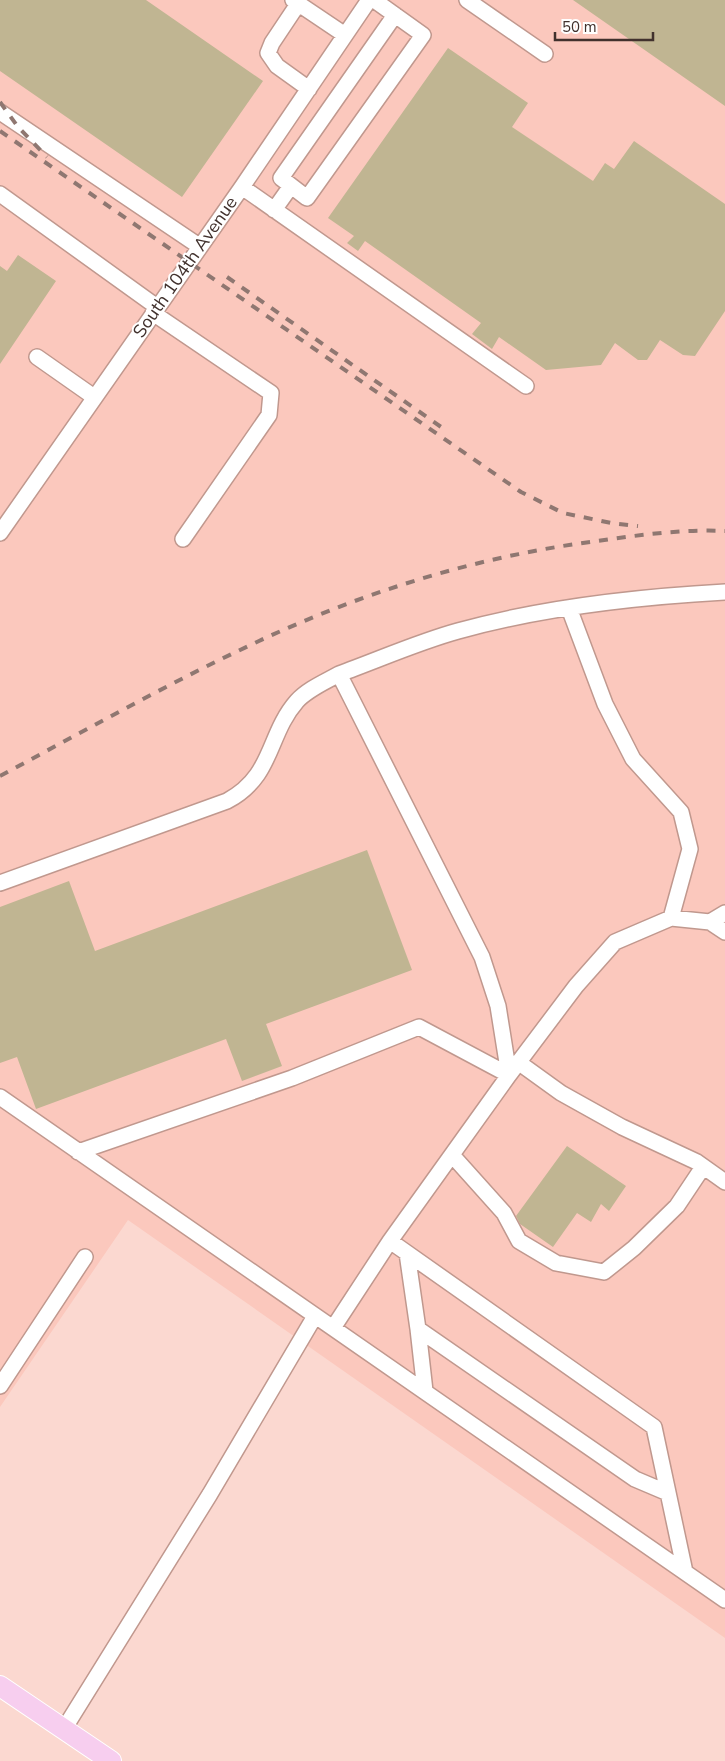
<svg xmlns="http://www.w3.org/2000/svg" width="725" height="1761" font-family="'Nunito Sans',sans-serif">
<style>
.built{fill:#fbc8bd}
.building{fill:#c0b592}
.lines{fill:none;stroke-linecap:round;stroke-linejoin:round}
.minor-casing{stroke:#c0988e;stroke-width:18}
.major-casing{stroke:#fff;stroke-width:22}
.minor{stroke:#fff;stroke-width:15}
.major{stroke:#f7ceef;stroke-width:20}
.rail{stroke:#8f7771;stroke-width:4;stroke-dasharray:9 9;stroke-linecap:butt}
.labels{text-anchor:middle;stroke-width:4;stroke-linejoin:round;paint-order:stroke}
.street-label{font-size:18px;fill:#41312d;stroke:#fff}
</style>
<rect width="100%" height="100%" fill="#fbd8d0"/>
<path class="built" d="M0,0h725v1638l-597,-418 -128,187z"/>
<path class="building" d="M0,0h146l117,81 -81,116 -182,-126z
M573,0h152v106z
M448,48l80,55 -16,24 81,54 12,-18 9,6 20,-28 91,63v107l-30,45 -12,-1 -23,-15 -13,20h-9l-23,-17 -14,22 -55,5 -47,-33 -7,12 -20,-15 9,-11 -116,-82 -7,10 -11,-8 7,-7 -26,-18z
M18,255l38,26 -56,83v-98l7,5z
M367,850l45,120 -146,54 16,42 -40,15 -16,-42 -190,70 -19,-52 -17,6v-156l69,-26 26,70z
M567,1146l59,40 -17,25 -8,-7 -10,18 -14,-9 -24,34 -33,-23 -4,-8z"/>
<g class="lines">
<g class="minor-casing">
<path id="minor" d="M293,0l52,35
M374,0l49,35 -116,163 -26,-20 114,-163
M467,0l78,54
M298,4l-26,39 -4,10 9,13 32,23
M0,112l199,134
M242,187l284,199
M0,194l157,113
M274,210l17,-24
M153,313l118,80 -2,22 -86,124
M37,357l57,40
M0,533l242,-346 127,-187
M569,608l36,96 28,55 48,53 9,37 -19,69
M339,674c39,-14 79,-32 119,-43 86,-24 177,-34 267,-39
M0,883l227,-82c47,-25 40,-66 70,-100 11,-12 28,-19 42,-27l143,283 16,49 11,69
M710,922l15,10
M518,1062l43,31 61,34 75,35 28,20
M509,1075l67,-89 39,-44 56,-24 39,4 15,-9
M0,1097l725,503
M78,1152l214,-74 127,-51 90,48 -119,166 -57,87
M452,1155l52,58 15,28 37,22 48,9 30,-24 43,-42 26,-39
M390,1241l264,186 31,145
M407,1253l11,76
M0,1386l85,-129
M425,1391l-7,-62 217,150 33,14
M64,1729l146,-235 105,-178"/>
</g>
<g class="major-casing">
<path id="major" d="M0,1686l111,75"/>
</g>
<use href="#minor" class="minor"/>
<use href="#major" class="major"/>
<path class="rail" d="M0,102l18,25 29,30
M0,131l521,361 42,21 48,10 27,3
M227,277l217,152
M0,776c86,-46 171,-94 259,-135 107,-50 221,-85 338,-100 42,-6 86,-12 128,-10"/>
</g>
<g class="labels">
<g class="street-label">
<text transform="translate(185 267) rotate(-55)" y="6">South 104th Avenue</text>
</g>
</g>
<path d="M555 32v8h98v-8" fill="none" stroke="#41312d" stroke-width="2.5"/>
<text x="562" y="32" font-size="15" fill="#41312d" stroke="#ffffff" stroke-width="4" paint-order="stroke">50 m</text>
</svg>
